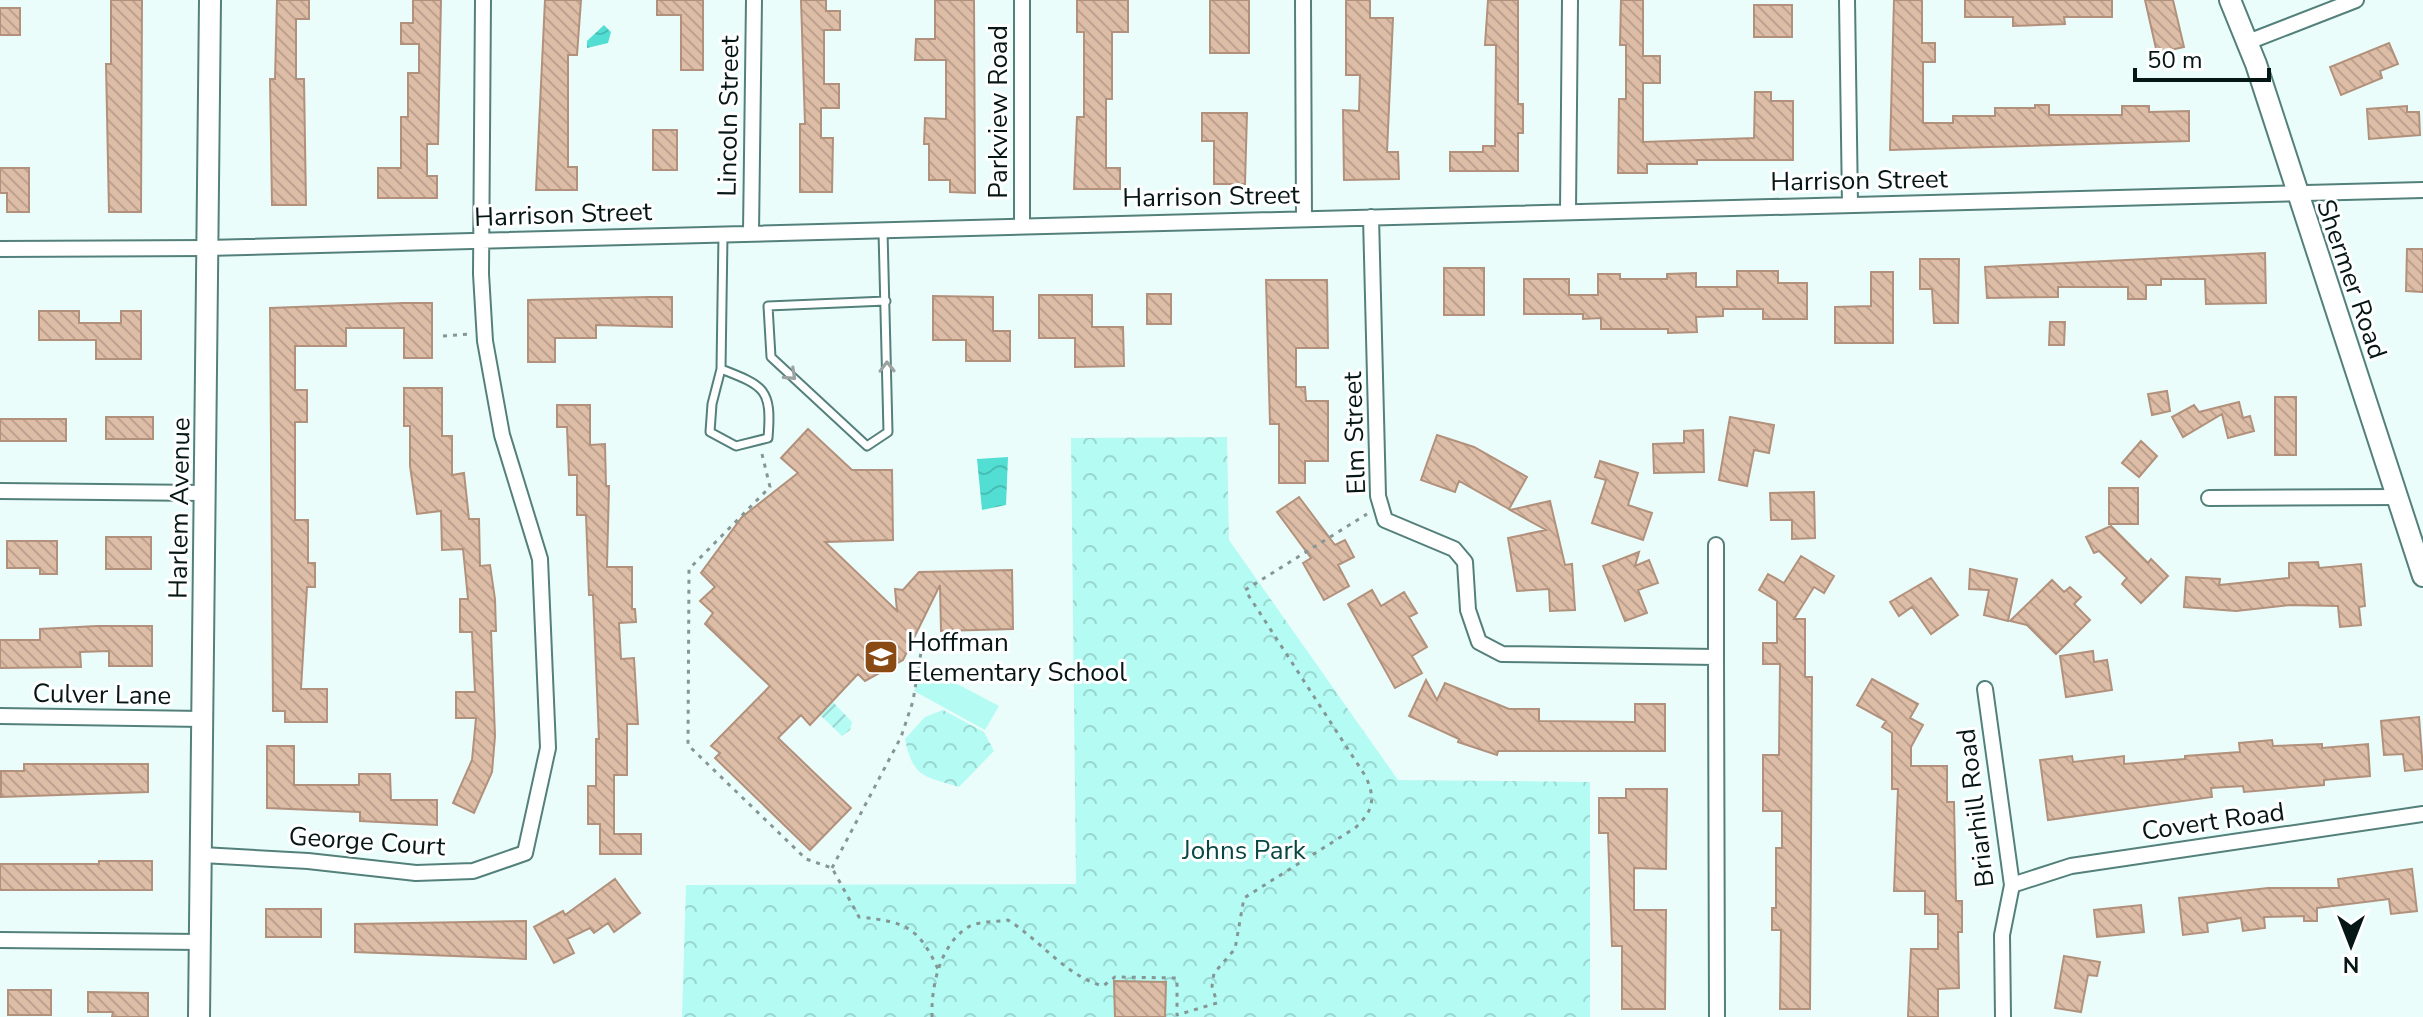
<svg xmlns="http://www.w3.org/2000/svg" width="2423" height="1017" font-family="'Nunito Sans',sans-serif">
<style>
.grass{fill:#b4fbf3}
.park{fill:url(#park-crowns)}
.garden{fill:url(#garden-furrows)}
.water{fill:url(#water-waves)}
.building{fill:url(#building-back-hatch);stroke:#b1917c;stroke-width:2}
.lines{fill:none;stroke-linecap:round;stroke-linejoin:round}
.service-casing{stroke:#54807b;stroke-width:11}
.minor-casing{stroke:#54807b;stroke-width:18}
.secondary-casing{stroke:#54807b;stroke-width:24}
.path{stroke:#859795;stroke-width:3;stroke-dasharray:4 6;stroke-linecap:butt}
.service{stroke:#fff;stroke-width:7}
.minor{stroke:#fff;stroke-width:14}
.secondary{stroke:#fff;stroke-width:20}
.oneway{stroke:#9ba2a1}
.labels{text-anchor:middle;stroke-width:6;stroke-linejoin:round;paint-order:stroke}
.street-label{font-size:26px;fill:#051615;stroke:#fff}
.poi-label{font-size:26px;fill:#051615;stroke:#fff;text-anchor:start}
.park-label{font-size:26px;fill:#084844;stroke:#fff}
</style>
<defs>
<pattern id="park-crowns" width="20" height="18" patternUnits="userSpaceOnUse" patternTransform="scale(2)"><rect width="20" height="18" fill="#b4fbf3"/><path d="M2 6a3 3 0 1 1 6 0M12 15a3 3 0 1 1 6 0" fill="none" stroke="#99d6cf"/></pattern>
<pattern id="garden-furrows" width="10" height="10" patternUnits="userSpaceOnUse" patternTransform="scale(2)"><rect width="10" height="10" fill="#b4fbf3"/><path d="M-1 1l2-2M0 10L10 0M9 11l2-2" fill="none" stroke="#99d6cf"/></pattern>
<pattern id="water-waves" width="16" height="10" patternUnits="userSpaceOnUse" patternTransform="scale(2)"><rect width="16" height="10" fill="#52ded3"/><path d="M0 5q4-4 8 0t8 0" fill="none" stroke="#46beb4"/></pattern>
<pattern id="building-back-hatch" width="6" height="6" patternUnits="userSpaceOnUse" patternTransform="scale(2)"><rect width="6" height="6" fill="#debda7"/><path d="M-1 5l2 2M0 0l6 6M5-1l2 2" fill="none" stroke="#bda28f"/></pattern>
</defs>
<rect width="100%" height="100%" fill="#ebfdfb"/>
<path class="grass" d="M927,668l72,38 -14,24 -71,-39z"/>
<path class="park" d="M1227,437l2,103 169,240 192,2v235h-908l4,-132 390,-1 -5,-446z
M943,710l41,22 10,19 -35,36c-35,-11 -46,-9 -54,-48l20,-22z"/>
<path class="garden" d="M832,701l20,21 -2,8 -8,6 -22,-21z"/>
<path class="water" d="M604,25l7,7 -3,11 -21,5v-7z
M1008,457l-2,48 -24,5 -5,-51z"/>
<path class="building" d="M111,0h31l-1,212h-32l-3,-148h5z
M277,0h32v19h-13v60h8l2,126h-34l-2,-126h5z
M413,0h28l-3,144h-11v32h10v22h-59v-30h23v-51h7v-44h11v-29h-18v-21h12z
M545,0h36l-4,55h-9v112h9v23h-41z
M657,0h46v70h-22v-55h-24z
M801,0h25v11h14v19h-16v54h15v24h-18v30h12l-1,54h-32v-68h5z
M935,0h39l1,193 -25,-1v-12h-21v-36h-5l1,-26 21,1v-59h-31l1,-21h19z
M1077,0h51v32h-16v67h-6v69h14v21h-46l3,-72h7v-85h-7z
M1210,0h39v53h-39z
M1346,0h24v18h23l-6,134h11l1,27 -55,1 -1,-70 16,1 1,-36h-14z
M1488,0h30v104h5v29h-5v38h-68v-19h33v-6h12l1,-101h-11z
M1621,0h22v56h17v27h-17v59l111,-4 1,-46h16v9h22v59h-96v4h-50v9h-29l1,-74h7v-54h-6z
M1894,0h28v43h13v19h-12v61h30v-7h42v-8h40v-3h14v10h73v-9h27v6l40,-1v30l-299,9z
M1965,0h147v17h-48l1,7 -52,2v-9h-48z
M2145,0h28l11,47 -27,6z
M1754,5h38v32h-38z
M0,8h20v27h-20z
M2389,43l9,21 -18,7 2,7 -41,17 -11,-28z
M2407,106v6h12l1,23 -51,4 -2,-30z
M1202,113h45l-2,71h-31v-43h-12z
M653,130h24v40h-24z
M0,168h29v44h-22v-19h-7z
M2407,249h16v43l-17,-1z
M2265,253l1,50 -60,1 -1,-25h-44v6h-15v14h-18v-12h-70v10l-71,1 -2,-31z
M1920,259h39l-1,64h-24l-2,-34h-12z
M1444,268h40v47h-40z
M1737,271h41v12h29v36h-44v-10h-40v7l-27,1 1,15 -29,1v-4h-67v-11l-18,1v-5h-59v-35h45v16h29v-21h22v5h47v-5l29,-1v14h41z
M1871,272h22v71h-58v-36l36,-1z
M1266,280h61l1,68h-32v39h9l1,14h22v60h-23v22h-26v-59h-9z
M1147,294h24v30h-24z
M1039,295h53v32h31l1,39 -49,1v-29h-36z
M933,296l60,1v34h17v30h-44v-21h-33z
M649,297h23v30l-76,-2v13h-41v24h-27v-62z
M404,303h28v55h-28v-30h-58v18h-51v44h12v32h-12v98h13v43h7v24h-8l-6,102h26v33h-42v-11h-12l-3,-403z
M39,311h40v12h42v-12h20v48h-45v-19h-57z
M2050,322h15l-1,23h-15z
M404,388h38v48h10v39l12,-2 5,46h10l1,47 10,-1 5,34 1,32h-5l4,105 -3,36 -18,41 -21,-10 19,-43 4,-42h-20v-26h19l-3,-60h-12v-33h8l-5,-50 -21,1 -1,-39 -24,3 -7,-48v-40h-6z
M2167,391l3,20 -18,4 -4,-21z
M2275,397h21v58h-21z
M2239,402l4,16 7,-2 4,15 -26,7 -6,-24 -39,23 -11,-20 22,-12 5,7z
M557,405h33v40l15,-1 1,42h3l-2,81h25v42h3l1,13 -17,1 2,36 13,-1 4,66h-11v51h-13v59h27v20h-41v-30h-12v-38h8v-47h3l-6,-144h-4l-3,-80h-9v-40h-8l-2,-48h-10z
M106,417h47v22h-47z
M1730,417l44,8 -5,28 -15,-3 -7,36 -28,-6z
M0,419h66v22h-66z
M808,429l44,41h40l1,70 -68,2 72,69 -2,-22 8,1 16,-18 93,-2 1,59 -72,2 -1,-46 -37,75 -38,21 -7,-7 -48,51 -9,-10 -23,23 73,70 -41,42 -95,-92 5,-5 -9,-7 59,-60 -65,-62 8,-11 -13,-12 15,-14 -14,-14 41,-56 56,-44 -17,-15z
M1703,430l1,42 -50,1 -1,-29 31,-1v-12z
M1437,435l37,12 53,30 -18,32 -50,-28 -4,11 -34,-12z
M2141,441l16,15 -18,21 -17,-14z
M1600,461l38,12 -10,32 24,8 -9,27 -51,-17 14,-43 -11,-3z
M2109,488h29v36h-29z
M1814,492l1,46 -23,1v-19h-21l-1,-27z
M1299,497l36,48 10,-5 9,17 -16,8 11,21 -25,14 -21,-37 8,-5 -34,-46z
M1550,501l15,64 7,-1 3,46 -25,1 -1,-22 -32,2 -9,-53 38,-8 -36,-20z
M2111,526l37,37 3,-4 17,17 -27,27 -19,-19 5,-6 -28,-27 -5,2 -8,-16z
M106,537h45v32h-45z
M7,541h50v33h-17v-6h-33z
M1639,552l-4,14 14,-6 9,23 -20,7 9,23 -22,8 -22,-55z
M1801,556l33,20 -10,17 -10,-6 -20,32h11v58h7l-2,332h-30l1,-79h-9v-22h4v-60h6v-37h-19v-56h16l1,-91h-17v-21h14v-42l-18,-11 9,-16 16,9z
M2318,562l1,6 42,-4 4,42 -6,1 2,18 -21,2 -2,-21 -48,-1 -54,6 -52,-4 2,-30 34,2 -1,6 70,-7v-15z
M1970,569l47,10 -9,42 -24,-6 5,-25 -20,-1z
M1931,578l27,37 -27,19 -19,-27 -13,9 -9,-14z
M2052,580l12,12 6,-5 11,10 -7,7 16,16 -34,34 -29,-29 -17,-4z
M1372,590l9,16 23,-14 13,21 -8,4 18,30 -15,9 10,17 -27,15 -47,-84z
M97,626h55v40h-43v-15l-29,1 1,15 -81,1v-28h40v-11z
M2093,651l1,11 13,-2 5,30 -46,7 -6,-41z
M1872,679l46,25 -8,14 13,7 -12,22v19h36v36h7l2,99h6v31h-4l1,56 -21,1v28h-30l3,-68h27v-35h-13v-23h-31l4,-102h-6v-56l-10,-6 4,-6 -29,-16z
M1426,680l11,20 8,-17 64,26h30v12l96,1v-18h30v47h-167l-1,4 -39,-13 1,-3 -50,-23z
M2419,717l4,52 -18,2 -2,-17 -19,1 -3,-34z
M2272,740l1,6 49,-2v4l46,-4 2,32 -46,4v5l-80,7 -1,-6 -32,2 1,9 -164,23 -8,-60 32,-4 1,6 51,-6v8l61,-5v-3l55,-4 -1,-9z
M267,746h27v39h65v-11h31l1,26h46v25l-77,-4v-9l-93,-4z
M24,764h124v28l-147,5v-26h23z
M1626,789h41l-1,80 -32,-1v42h32l-1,99h-43v-63h-10l-4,-113h-9v-35h27z
M99,861h53v29h-152v-26h99z
M2412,869l5,42 -26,3 -2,-15 -72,9v13h-13v-5l-40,1 1,11 -22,3 -2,-13 -34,5 1,9 -25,3 -4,-37 89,-10h71l-1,-9z
M615,879l25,34 -26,19 -6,-9 -14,10 -4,-5 -23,11 7,14 -20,10 -20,-36 29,-16 2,4z
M2141,905l3,27 -47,5 -3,-27z
M266,909h55v28h-55z
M526,921v38l-171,-7v-28z
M2064,956l36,6 -3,14 -9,-1 -7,37 -26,-4z
M1114,981l52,1 -1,35h-50z
M8,990h43v25h-43z
M88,992l60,1v24h-36l1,-5h-25z"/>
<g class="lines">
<g class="service-casing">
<path id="service" d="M883,231l5,201 -21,14 -96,-89 -3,-51 118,-5
M721,369c44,17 51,20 47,69l-32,8 -26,-14 2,-28 9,-35 2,-134"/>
</g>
<g class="minor-casing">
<path id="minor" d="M1022,0v225
M1303,0l1,218
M1847,0l3,205
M2248,42l108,-42
M1568,210l2,-210
M1371,217l7,279 7,24 69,29 11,13 3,48 11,32 23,12 214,3 1,360
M751,232l3,-232
M0,249l207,-1 2216,-58
M0,491l205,2
M2209,498l189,-1
M1716,657v-112
M1985,689l27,196 -10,50 1,82
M0,716l203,3
M202,855l106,6 108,12 57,-2 52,-18 23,-105 -8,-189 -38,-124 -17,-94 -4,-67 2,-274
M2012,885l59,-19 352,-52
M0,940l201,2"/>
</g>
<g class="secondary-casing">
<path id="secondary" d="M2230,0l26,64 167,512
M199,1017l11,-1017"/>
</g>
<path class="path" d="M443,336l28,-2
M762,454l8,33 -81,82 -1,176 118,114 26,9 27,49c46,5 59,9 79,52
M832,868l69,-131 12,-36 11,-67
M932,1017c-1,-31 8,-74 38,-91 10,-5 27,-4 38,-6 33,21 58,56 95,66l12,-9 62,1v37l40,-12 -5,-17 2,-13 21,-24 9,-51 111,-70c18,-17 21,-28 11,-51l-121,-187 122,-76"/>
<use href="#service" class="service"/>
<use href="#minor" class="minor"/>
<use href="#secondary" class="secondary"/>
</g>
<defs><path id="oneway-chevron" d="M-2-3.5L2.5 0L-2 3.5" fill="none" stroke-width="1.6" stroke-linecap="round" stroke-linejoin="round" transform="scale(2)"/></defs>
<g class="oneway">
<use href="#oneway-chevron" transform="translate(887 367) rotate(-91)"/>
<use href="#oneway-chevron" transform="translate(791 375) rotate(43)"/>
</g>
<defs>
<g id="school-square" transform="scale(1.8)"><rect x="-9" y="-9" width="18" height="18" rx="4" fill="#8a4a14" stroke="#fff"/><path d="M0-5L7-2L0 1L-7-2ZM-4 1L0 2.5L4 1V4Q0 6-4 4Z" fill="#fff"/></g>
</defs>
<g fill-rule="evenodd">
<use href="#school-square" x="881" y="657"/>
</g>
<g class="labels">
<g class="street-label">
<text transform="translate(998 112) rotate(-90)" y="9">Parkview Road</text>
<text transform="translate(728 116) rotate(-89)" y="9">Lincoln Street</text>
<text transform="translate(1859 180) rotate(-1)" y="9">Harrison Street</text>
<text transform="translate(1211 196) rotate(-1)" y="9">Harrison Street</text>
<text transform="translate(563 214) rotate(-2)" y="9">Harrison Street</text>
<text transform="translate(2352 279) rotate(71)" y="9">Shermer Road</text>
<text transform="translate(1354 433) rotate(-92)" y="9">Elm Street</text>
<text transform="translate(179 508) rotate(-89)" y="9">Harlem Avenue</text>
<text transform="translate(102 694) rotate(1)" y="9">Culver Lane</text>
<text transform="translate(1975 808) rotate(-97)" y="9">Briarhill Road</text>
<text transform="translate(2213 821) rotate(-8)" y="9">Covert Road</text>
<text transform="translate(367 841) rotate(4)" y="9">George Court</text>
</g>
<g class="poi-label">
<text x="907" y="651">Hoffman<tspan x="907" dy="30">Elementary School</tspan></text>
</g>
<g class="park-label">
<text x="1244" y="859">Johns Park</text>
</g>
</g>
<g transform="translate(2351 945) rotate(180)" stroke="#ffffff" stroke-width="6" paint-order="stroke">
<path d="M0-6L14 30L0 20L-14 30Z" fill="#051615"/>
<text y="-12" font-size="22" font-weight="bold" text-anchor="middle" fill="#051615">N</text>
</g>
<path d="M2135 68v12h134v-12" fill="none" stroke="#051615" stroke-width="4"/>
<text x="2147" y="68" font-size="24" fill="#051615" stroke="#ffffff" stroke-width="6" paint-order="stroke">50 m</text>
</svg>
